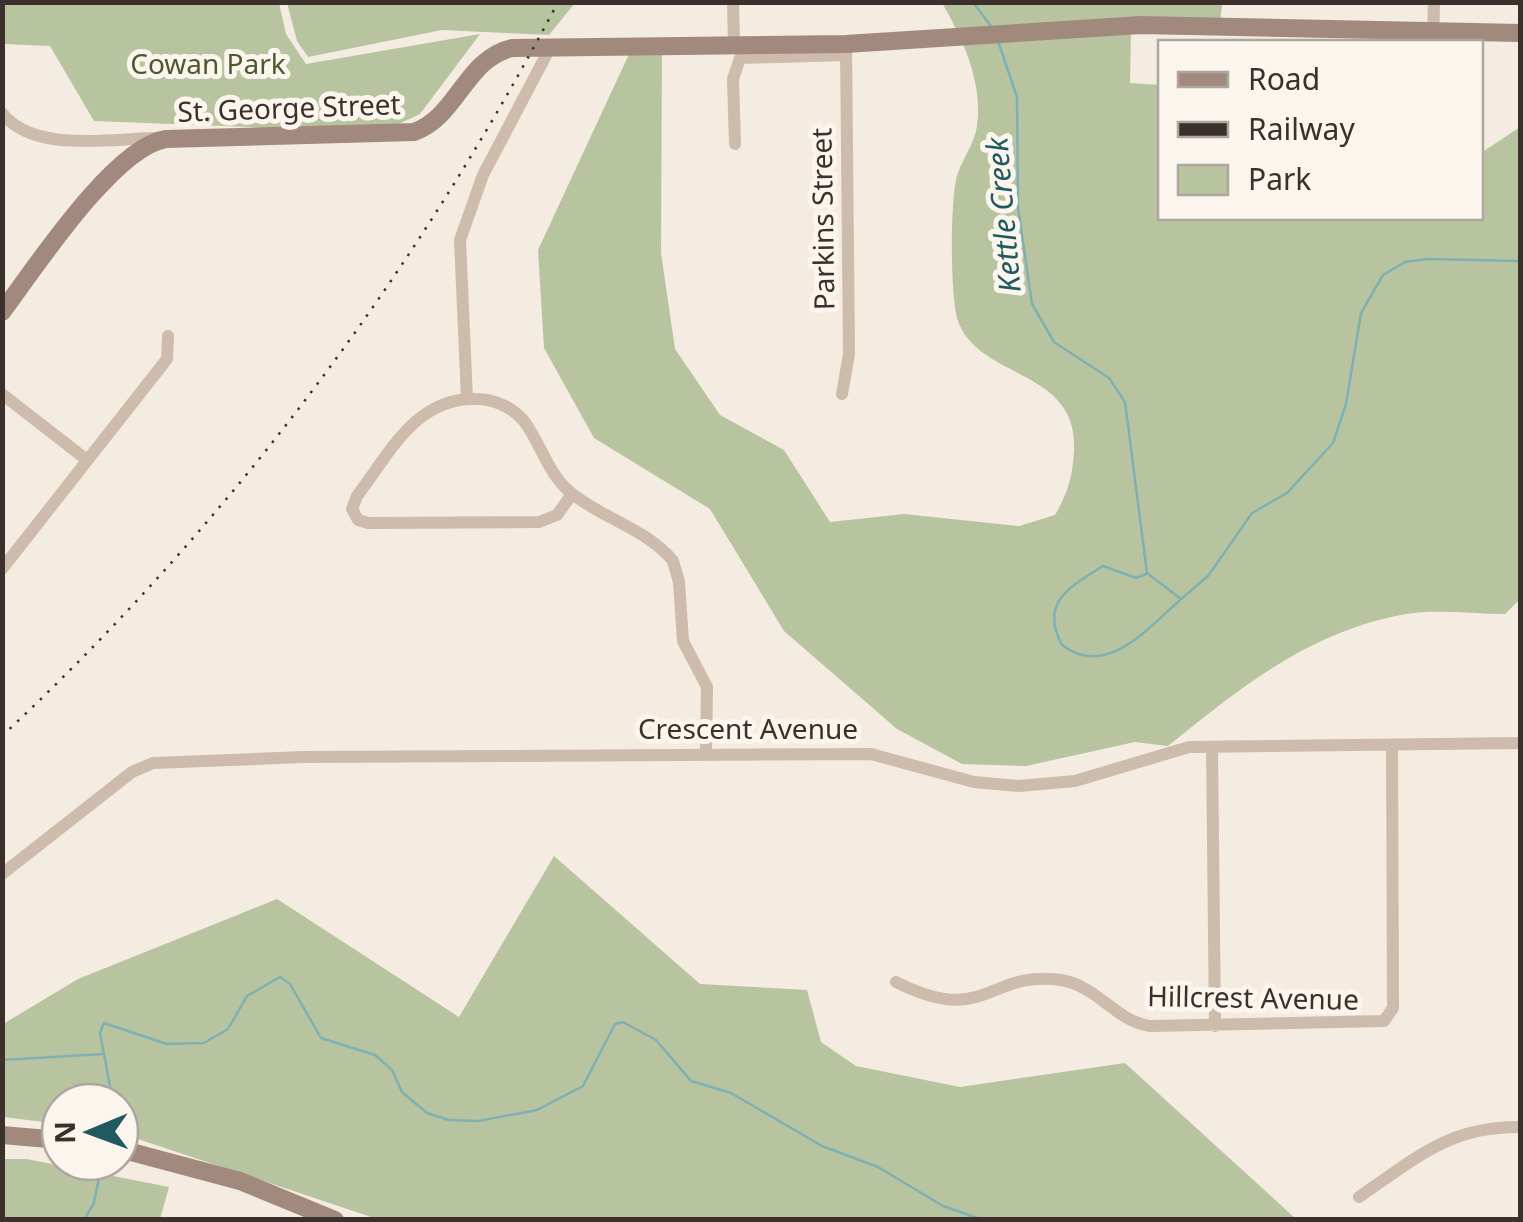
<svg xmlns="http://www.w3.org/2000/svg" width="1523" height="1222" font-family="'Noto Sans',sans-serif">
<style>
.green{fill:#b8c4a0}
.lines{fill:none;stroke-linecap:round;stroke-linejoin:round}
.stream{stroke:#7fb0b2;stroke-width:2.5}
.street{stroke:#cdbbac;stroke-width:12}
.secondary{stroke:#a18a7d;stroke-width:18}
.rail{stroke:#3b302b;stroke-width:2.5;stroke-dasharray:2.5 8;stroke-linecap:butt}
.labels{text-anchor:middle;stroke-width:10;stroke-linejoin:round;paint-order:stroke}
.park-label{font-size:28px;fill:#4a5a2e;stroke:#fbf5ee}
.street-label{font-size:28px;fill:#3b302b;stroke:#fbf5ee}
.water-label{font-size:30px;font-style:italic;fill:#1f5a5e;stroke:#fbf5ee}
</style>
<rect width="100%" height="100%" fill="#f4ebe1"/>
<path class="green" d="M2,3h277l7,31 20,30 174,-30 -60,80 -39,18 -287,-11 -44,-75 -47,-2z
M287,3v-1l288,1 -26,32 -107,-5 -134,27 -11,-16z
M942,3h280l-2,22 -89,1 -1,57 30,2v133h320l1,-65 39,-26v472l-15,15c-32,0 -68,-5 -99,0 -96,17 -165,73 -238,132l-33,-4 -109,24 -64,-2 -65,-35 -113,-98 -74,-122 -116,-71 -50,-90 -6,-98 92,-198 32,-1 -1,202 14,96 45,66 64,35 46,72 74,-8 115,12 36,-11c13,-22 18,-40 19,-65 4,-82 -95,-70 -116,-129 -8,-23 -8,-121 -1,-145 5,-17 18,-33 20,-50 6,-44 -14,-87 -35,-123z
M554,856l146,128 107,6 14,52 35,24 104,21 165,-24 171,156h-919l-257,-86v-31h-60v22l-57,-7v-93l75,-45 199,-80 182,118z
M3,1159h24l142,28 -9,32h-157z"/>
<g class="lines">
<path class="stream" d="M973,2l20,27
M998,41l19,56 1,110 14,97 22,38 55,36 16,24 22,171 34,26 27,-23 44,-63 35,-20 46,-50 13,-39 15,-91 22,-38 22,-13 23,-3 92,2
M1146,574l-10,4 -33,-12c-33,21 -64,36 -41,79 44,34 86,-17 117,-44
M2,1060l100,-6
M113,1102l-13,-69 4,-10 63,21 37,-1 24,-14 19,-33 33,-19 10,7 31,54 54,17 17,15 10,22 25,21 22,7 29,1 59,-11 46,-24 32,-62 8,-2 33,18 35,41 40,12 91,53 56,21 65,39 40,14
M84,1220l10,-17 8,-41"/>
<path class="street" d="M733,2l1,41
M1433,42l1,-40
M2,113c32,41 110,25 156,25
M735,144l-2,-65 7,-21 106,-3
M2,394l85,66
M842,394l7,-40 -3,-310
M467,399l-7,-159 23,-65 68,-129
M572,494l-15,21 -18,7 -171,1 -10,-3 -6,-11 5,-13c33,-43 59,-99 119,-97 18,0 36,8 48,22 17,23 23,51 46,71 31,26 77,37 103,69l6,21 4,59 24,46 -1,66
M2,569l165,-210 1,-23
M1212,747l3,279
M2,874l130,-102 21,-9 150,-6 568,-3 103,28 45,4 56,-5 114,-34 331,-4
M896,982c91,46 92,-13 165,-2 37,6 54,41 89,46l234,-5 9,-13 -1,-263
M1359,1197c56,-38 90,-71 161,-70"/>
<path class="secondary" d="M2,312c33,-44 112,-165 164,-173l248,-7c44,-16 51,-73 98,-84l334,-4 295,-19 379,8
M2,1135l58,5
M120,1149l120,32 95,39"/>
<path class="rail" d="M2,736c227,-212 412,-460 556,-734"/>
</g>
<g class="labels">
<g class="park-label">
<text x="208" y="74">Cowan Park</text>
</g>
<g class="street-label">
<text transform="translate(289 108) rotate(-2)" y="10">St. George Street</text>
<text transform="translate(823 219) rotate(-91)" y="10">Parkins Street</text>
<text x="748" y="739">Crescent Avenue</text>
<text transform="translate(1253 998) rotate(1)" y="10">Hillcrest Avenue</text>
</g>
<g class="water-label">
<text transform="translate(1004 215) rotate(-95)" y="10">Kettle Creek</text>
</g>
</g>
<rect width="1523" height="1222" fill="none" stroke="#3b302b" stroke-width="10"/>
<rect x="1158" y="40" width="325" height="180" fill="#fbf5ee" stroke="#aea6a0" stroke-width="2.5"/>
<rect x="1178" y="72" width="50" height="15" fill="#a18a7d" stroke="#aea6a0" stroke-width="2.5"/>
<text x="1248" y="90" font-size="30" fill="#3b302b">Road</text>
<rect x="1178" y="122" width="50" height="15" fill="#3b302b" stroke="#aea6a0" stroke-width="2.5"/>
<text x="1248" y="140" font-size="30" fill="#3b302b">Railway</text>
<rect x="1178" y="165" width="50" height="30" fill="#b8c4a0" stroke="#aea6a0" stroke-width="2.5"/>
<text x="1248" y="190" font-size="30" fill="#3b302b">Park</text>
<g transform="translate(90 1132) rotate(269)"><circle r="48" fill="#fbf5ee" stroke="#aea6a0" stroke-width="2.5"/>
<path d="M0-8L18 38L0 25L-18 38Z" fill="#1f5a5e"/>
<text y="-15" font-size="28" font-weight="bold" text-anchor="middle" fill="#3b302b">N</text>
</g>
</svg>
